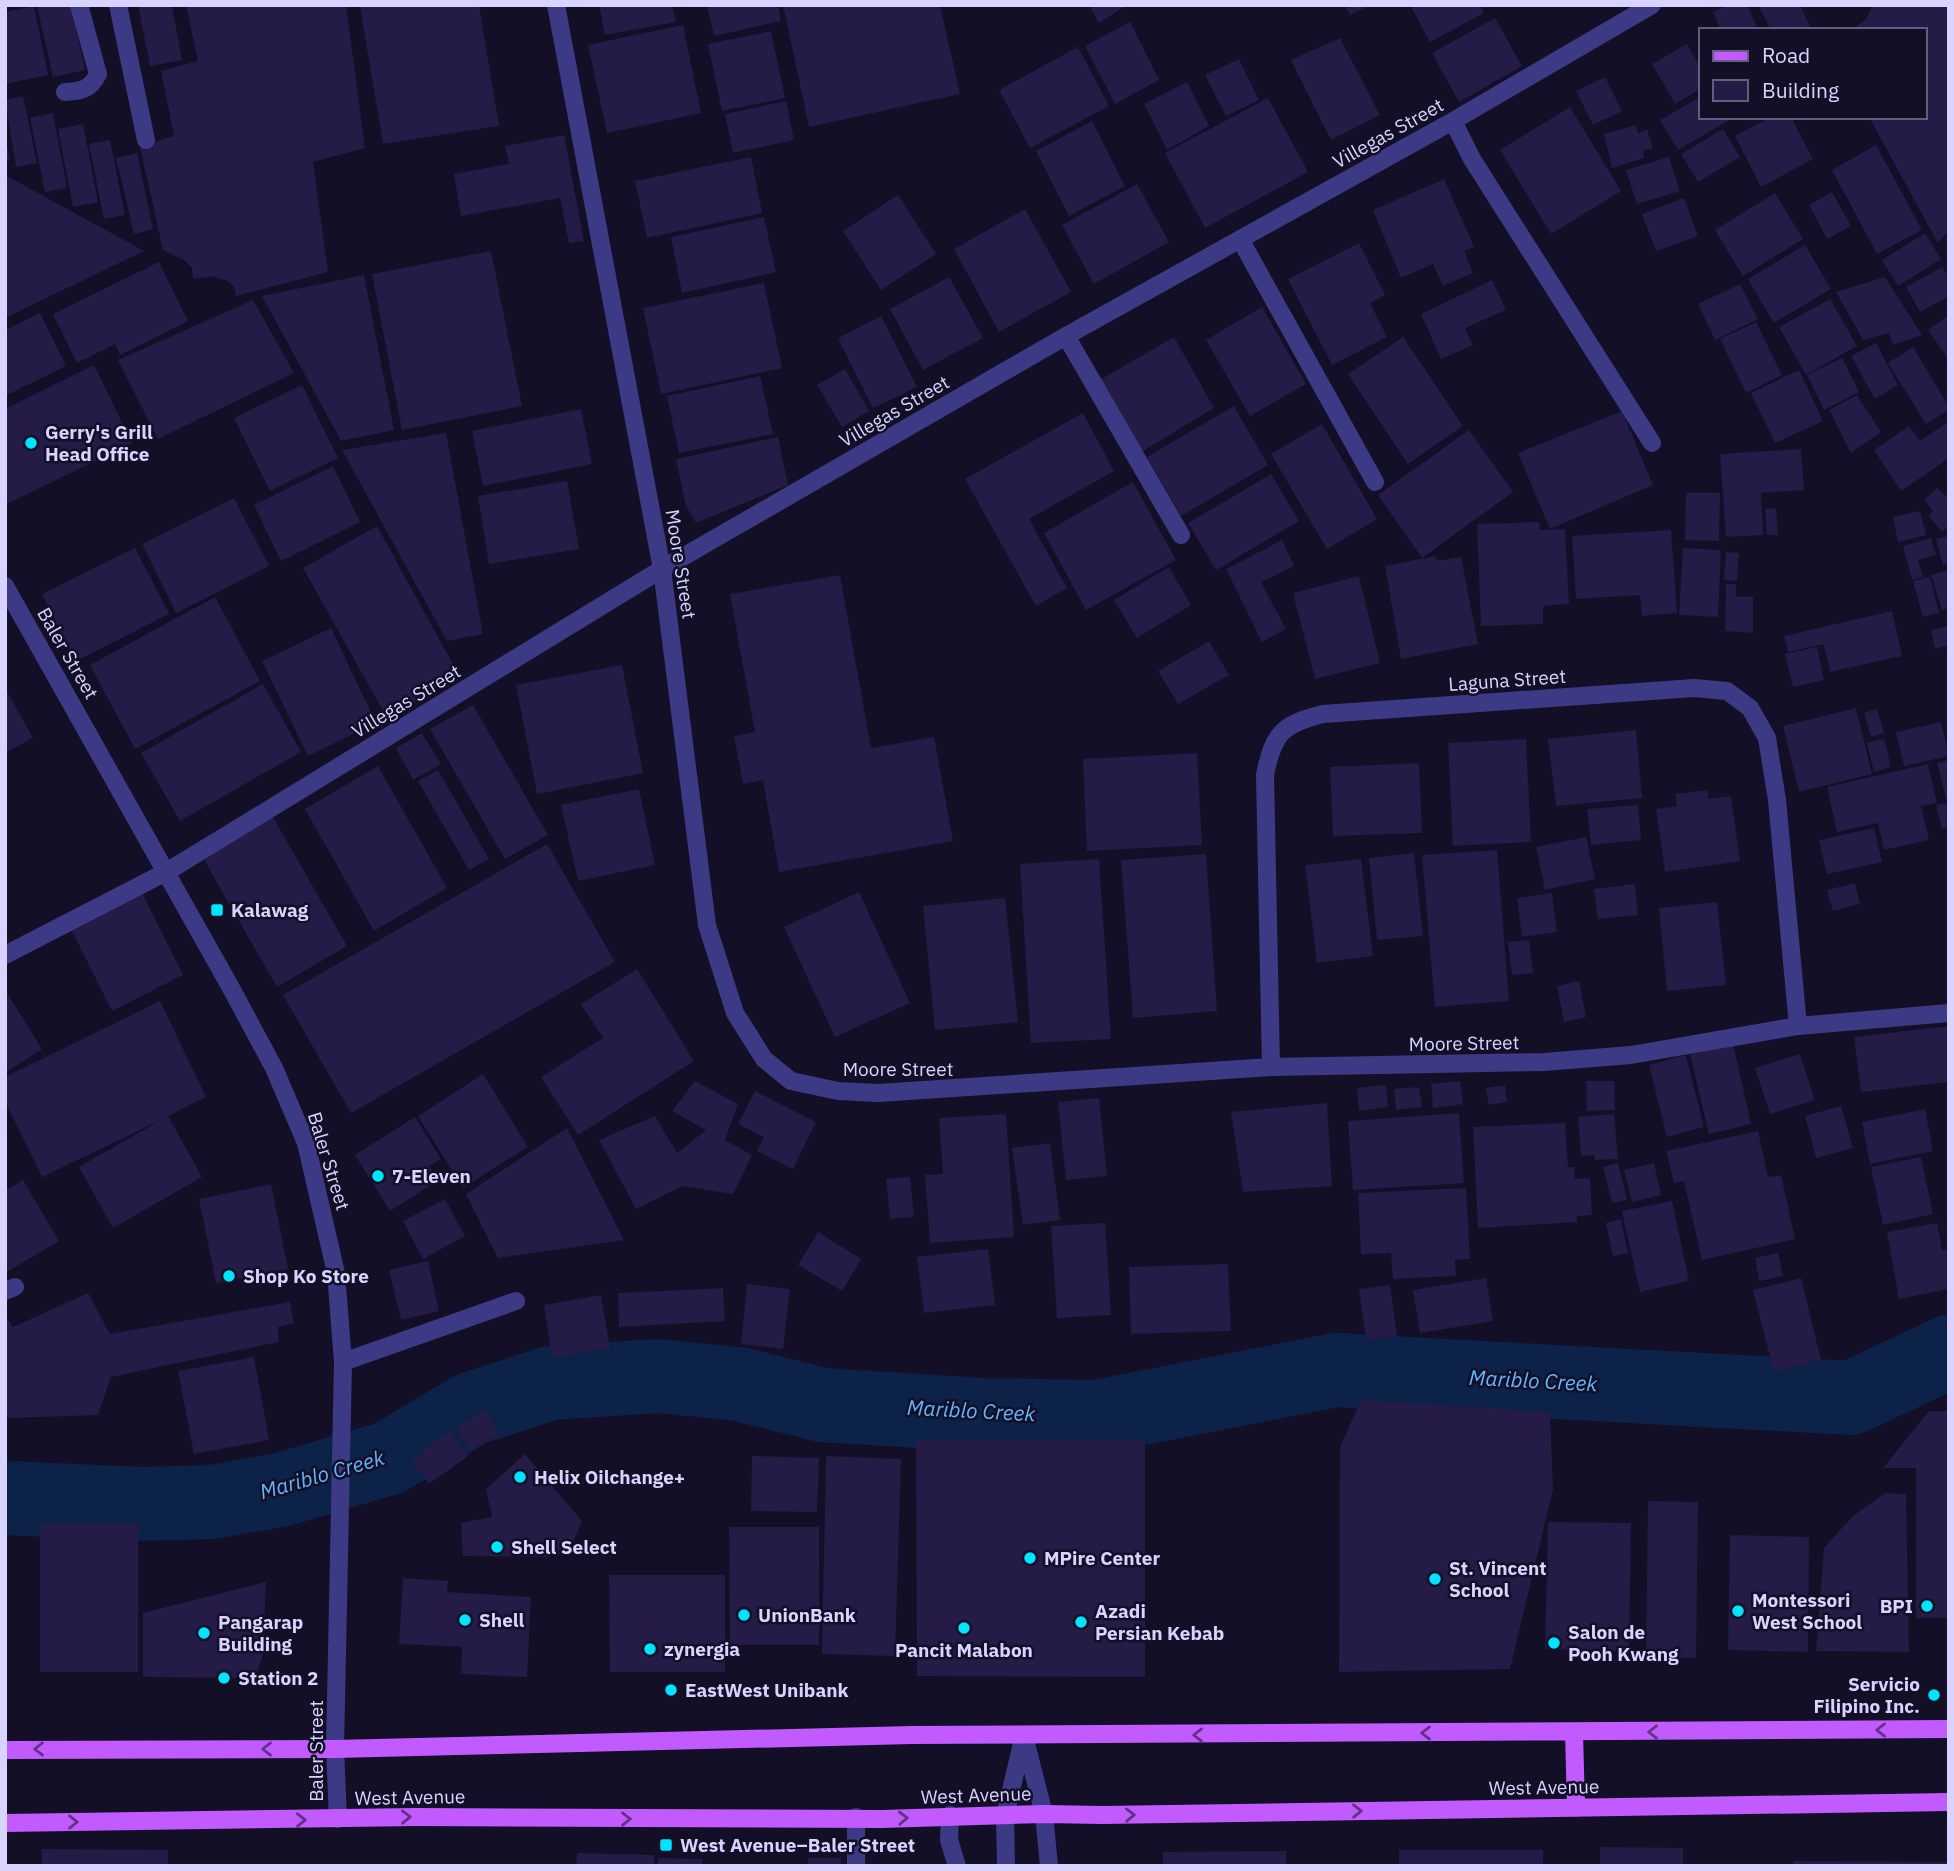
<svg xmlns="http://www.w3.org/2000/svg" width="1954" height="1871" font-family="'IBM Plex Sans',sans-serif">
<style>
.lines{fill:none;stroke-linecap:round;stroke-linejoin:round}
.river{stroke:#0c2248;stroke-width:74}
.building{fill:#241b47}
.minor{stroke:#3d3a85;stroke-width:18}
.major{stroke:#c25bff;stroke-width:18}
.oneway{stroke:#623188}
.poi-dot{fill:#00e5ff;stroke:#130f26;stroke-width:2.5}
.labels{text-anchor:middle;stroke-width:5;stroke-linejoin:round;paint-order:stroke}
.street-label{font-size:19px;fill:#d9d4ff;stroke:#130f26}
.poi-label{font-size:19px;font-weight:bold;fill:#d9d4ff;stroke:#130f26;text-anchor:start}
.water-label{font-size:21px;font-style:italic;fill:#62b6ff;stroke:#130f26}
</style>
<rect width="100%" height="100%" fill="#130f26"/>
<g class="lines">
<path class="river" d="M5,1498l138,6 69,-2 68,-12 109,-32 82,-49 79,-26 108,-7 81,8 84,21 160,10 113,2 240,-47 515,28 98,-46"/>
</g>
<path class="building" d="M71,5l14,65 -32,7 -16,-71z
M138,5h34l10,55 -32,6z
M186,5h160l19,143 -52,14 15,110 -92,24 -2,-10 -7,-5 -14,-5 -20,3 -1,-11 -8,-8 -21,-10 -23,-104 34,-10 -13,-65 37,-10z
M372,5h107l20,121 -116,18 -23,-137z
M599,5h73l4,17 -71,13z
M707,5h71l3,16 -67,15z
M783,5h157l20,89 -151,33z
M1089,5h38l-28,18z
M1345,5h26l-21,10z
M1410,5h70l4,8 -54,29z
M1729,5h18l11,25h-37l-8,-18z
M1758,5h42l12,25h-41z
M1873,5h76v225l-11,13 -69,-126h55v-87h-72l14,-11z
M34,6l14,69 -43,9v-72z
M1495,18l27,48 -63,36 -27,-49z
M1130,22l29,58 -44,24 -30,-58z
M683,25l18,88 -94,20 -19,-88z
M771,31l14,67 -63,13 -14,-67z
M1340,38l40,77 -49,25 -40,-80z
M1687,44l13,23v22l-25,15 -23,-40z
M1078,47l31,59 -79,42 -31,-58z
M1239,59l20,41 -33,16 -21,-41z
M1605,77l17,34 -29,14 -17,-34z
M1187,82l22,44 -42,24 -23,-46z
M23,96l14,67 -21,4 -11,-67z
M1700,97v20l31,2 -53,31 -18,-30z
M1268,98l40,74 -103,56 -40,-75z
M786,101l8,39 -61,13 -8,-39z
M1570,107l51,84 -70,43 -51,-84z
M53,113l14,75 -22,4 -15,-74z
M1771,117h20l22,42 -52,28 -26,-51z
M1092,121l33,65 -56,30 -33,-65z
M83,124l15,78 -25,5 -15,-78z
M1636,125l2,9 9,-5 6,20 -10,1 1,8 -32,10 -8,-34z
M1723,129l17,28 -42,25 -17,-28z
M564,135l20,106 -15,2 -9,-45 -99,18 -7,-42 55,-10 -4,-18z
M5,137l5,23 -5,1z
M110,140l15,75 -21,4 -15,-75z
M1876,145l46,85 -45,24 -45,-84z
M137,153l16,76 -19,5 -18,-76z
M751,157l11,56 -115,25 -12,-57z
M1669,157l11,34 -43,13 -11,-34z
M5,175l139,76 -139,67z
M1444,179l30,68 -10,4 9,22 -30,13 -10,-22 -32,14 -28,-68z
M1137,184l32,58 -75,42 -32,-59z
M1832,192l19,34 -24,13 -18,-34z
M1775,193l28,46 -60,37 -28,-46z
M898,195l38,59 -55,36 -38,-59z
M1684,198l14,38 -42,15 -14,-37z
M1025,209l46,83 -72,40 -45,-83z
M764,217l12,55 -94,21 -11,-56z
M1925,233l16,26 -43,27 -16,-26z
M1359,243l26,52 -15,8 17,34 -55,28 -44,-86z
M1805,245l26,44 -57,34 -26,-44z
M491,251l31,155 -120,24 -30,-156z
M159,262l29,59 -68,34 -5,-11 -38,19 -24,-49z
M1942,267l7,11v18l-29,16 -14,-25z
M364,275l30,155 -53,11 -79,-145z
M949,277l34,61 -60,32 -33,-61z
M1885,277l37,58 -29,10 -4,-12 -26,7 -27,-48z
M1492,280l14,30 -41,18 8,17 -32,14 -20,-45z
M764,283l18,85 -121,26 -18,-86z
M1740,284l18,35 -43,21 -17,-36z
M1830,299l27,47 -51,29 -27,-48z
M253,300l41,73 -136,66 -40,-79z
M1262,307l44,77 -56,32 -44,-76z
M40,313l26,53 -61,30v-66z
M1949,315v45l-21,-30z
M881,316l36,71 -44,21 -35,-70z
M1756,322l26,53 -36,18 -26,-54z
M1174,337l40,71 -74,45 -42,-72z
M1403,337l60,89 -55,38 -60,-90z
M1876,343l22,42 -23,14 -24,-43z
M1913,347l36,60v3l-23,14 -38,-61z
M1842,358l17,34 -35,18 -17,-35z
M94,365l38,78 -127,62v-96z
M845,369l24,42 -27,16 -25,-42z
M1799,370l24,51 -48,22 -24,-50z
M760,376l13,58 -94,19 -12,-57z
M302,385l36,73 -68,33 -36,-73z
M1857,395l24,37 -30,21 -22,-43z
M1234,406l34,59 -87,51 -34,-59z
M581,409l11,55 -109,22 -11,-55z
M1622,411l31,74 -103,44 -32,-76z
M1083,413l31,58 -85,48 38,69 -31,18 -71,-127z
M1949,421v37l-48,33 -27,-41 35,-24 11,15z
M1322,424l55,95 -50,30 -56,-95z
M1469,430l44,62 -91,66 -44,-63z
M446,433l37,201 -36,7 -105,-191z
M778,437l10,48 -92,38 -10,-17 -10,-47z
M1801,449l3,41 -43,3 2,42 -37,2 -6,-83z
M333,466l27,56 -79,39 -27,-56z
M1271,474l28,47 -83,49 -28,-47z
M567,481l12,68 -90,15 -11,-68z
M1133,482l43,78 -90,50 -42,-77z
M1937,488l12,10v28l-7,6 -14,-17 5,-4 -9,-11z
M1686,493h34l-1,48 -34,-1z
M234,498l35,68 -93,47 -34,-69z
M1776,508l2,27h-11l-2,-26z
M1920,511l6,24 -28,7 -5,-25z
M1539,522l1,8 25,-1 4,75 -26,2v18l-62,2 -4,-102z
M377,526l83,151 -73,41 -84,-150z
M1671,530l6,83 -35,3 -2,-21 -64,4 -4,-63z
M1949,536v28l-6,1 -7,-26z
M1931,538l5,17 -18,5 5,17 -11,3 -9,-34z
M1282,540l12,26 -33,16 25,47 -24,13 -36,-73z
M135,548l34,66 -93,47 -34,-67z
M1683,548l38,2 -3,67 -39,-2z
M1726,552l13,1 -2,28 -13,-1z
M1436,556l1,5 24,-4 17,87 -77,15 -16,-93z
M1169,567l22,38 -54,33 -23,-38z
M1949,570v38l-7,2 -11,-35z
M840,575l31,173 63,-11 19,104 -174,31 -16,-92 -20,4 -9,-48 21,-4 -25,-138z
M1359,576l21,87 -65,16 -22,-86z
M1930,577l9,36 -16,4 -10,-36z
M1726,584h10v13h17v36l-28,-2z
M215,597l45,84 -125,68 -45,-84z
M1892,611l10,45 -72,16 -6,-28 -36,8 -4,-16z
M1949,626v19l-14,4 -4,-19z
M331,628l45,95 -68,33 -46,-95z
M1209,641l20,34 -51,29 -20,-33z
M1817,647l7,33 -31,7 -8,-33z
M622,665l21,108 -106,21 -21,-109z
M263,684l38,68 -121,69 -39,-68z
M5,688l28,50 -28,15z
M473,705l75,130 -43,24 -75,-130z
M1856,708l16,66 -73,18 -16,-66z
M1877,709l7,24 -13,4 -7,-24z
M1941,722l8,34 -45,10 -8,-34z
M1636,730l6,68 -86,8 -8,-67z
M422,733l19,31 -28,16 -17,-32z
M1526,739l5,103 -78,4 -5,-103z
M1884,739l7,28 -17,5 -7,-29z
M1197,753l5,92 -115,6 -4,-92z
M1949,760v67l-7,2 -6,-24 11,-2 -10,-40z
M1419,763l3,70 -89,3 -3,-69z
M1928,764l9,39 -16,3 8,34 -45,10 -6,-27 -41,9 -10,-45z
M378,766l69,122 -73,43 -69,-122z
M438,770l51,89 -20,11 -51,-89z
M639,789l16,76 -77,16 -17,-76z
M1707,790l2,9 22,-3 9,65 -75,11 -9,-63 21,-3 -2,-12z
M1638,805l3,35 -50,5 -4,-36z
M273,817l74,129 -70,41 -74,-129z
M1874,828l8,34 -55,12 -8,-34z
M1586,837l9,42 -50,11 -9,-43z
M547,844l68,118 -264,151 -68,-118z
M1497,850l12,151 -74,6 -13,-152z
M1414,853l9,83 -46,4 -8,-82z
M1206,854l11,157 -84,7 -12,-158z
M1099,859l12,180 -80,4 -11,-179z
M1361,859l12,97 -56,7 -12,-98z
M1855,883l5,21 -27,7 -6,-21z
M1635,884l3,31 -40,4 -4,-30z
M141,891l42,84 -71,36 -42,-84z
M859,892l51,111 -75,34 -51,-110z
M1552,893l5,39 -35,5 -5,-39z
M1005,898l13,124 -83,8 -12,-124z
M1717,902l9,83 -59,6 -8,-83z
M1529,940l4,33 -21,2 -4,-33z
M637,969l57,92 -116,74 -37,-58 62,-39 -22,-34z
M1579,981l7,36 -22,5 -7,-36z
M5,990l37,59 -37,24z
M160,1001l46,96 -38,19 34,61 -89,51 -34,-61 82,-47 -119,57 -37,-76v-24z
M1949,1026v56l-88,10 -7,-55z
M1733,1043l18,81 -42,10 -19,-80z
M1800,1054l15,46 -45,14 -15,-46z
M1686,1055l18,72 -37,10 -18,-72z
M483,1074l45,73 -65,41 -45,-72z
M695,1081l43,23 -13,36 27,15 -19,39 -51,-8 -46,23 -37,-69 56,-24 22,37 29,-23 -34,-19z
M1460,1081l3,23 -30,4 -2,-24z
M1586,1081h28l1,29 -28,1z
M1386,1085l2,22 -29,4 -2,-23z
M1505,1085l2,17 -18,3 -3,-17z
M1419,1087l3,20 -26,3 -2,-21z
M755,1091l61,31 -23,47 -36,-18 7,-14 -26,-13z
M1099,1098l8,78 -41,4 -8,-78z
M1327,1103l5,83 -89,6 -12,-80z
M1841,1106l12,42 -37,10 -11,-42z
M1925,1109l8,42 -63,13 -8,-42z
M1459,1113l5,70 -111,7 -5,-69z
M1006,1114l8,123 -84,6 -5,-68 18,-1 -4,-56z
M1614,1114l4,45 -23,1 -1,-5 -13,1 -3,-39z
M415,1117l26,42 -12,7 10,14 -49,31 -35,-56z
M1565,1123l3,44h6l1,12 15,-1 2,37 -15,1v6l-99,6 -5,-101z
M567,1128l57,112 -126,18 -32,-64z
M1758,1131l10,46 13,-2 14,64 -93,21 -18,-79 -10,2 -8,-32z
M1050,1143l10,77 -37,5 -11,-77z
M1921,1157l12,57 -50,11 -12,-58z
M1618,1163l9,37 -15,3 -9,-36z
M1654,1163l7,32 -29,7 -8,-32z
M910,1177l4,40 -24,2 -4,-40z
M23,1180l36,61 -54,32v-82z
M271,1184l17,85 -72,14 -17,-84z
M1466,1188l4,71 -15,1 1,16 -63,3 -2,-26 -30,1 -3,-61z
M445,1199l20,37 -42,23 -20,-38z
M1672,1201l17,80 -49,11 -18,-81z
M1621,1219l7,34 -15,3 -7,-33z
M1105,1223l6,92 -54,3 -6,-92z
M1937,1223l5,27 7,-1v40l-50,10 -12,-67z
M818,1232l43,27 -19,32 -44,-26z
M988,1249l7,56 -71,8 -7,-56z
M1778,1253l5,23 -24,5 -4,-23z
M428,1261l11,50 -38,9 -12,-50z
M1228,1264l3,67 -100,3 -2,-67z
M1486,1278l7,43 -73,12 -7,-43z
M1801,1278l20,82 -47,12 -21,-82z
M747,1284l43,5 -7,60 -42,-5z
M1390,1285l7,51 -31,4 -7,-51z
M723,1288l2,33 -106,6 -1,-34z
M88,1293l22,41 180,-32 4,21 -16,4v15l-167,35 -13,38 -93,3v-103l8,12z
M601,1295l9,53 -58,10 -8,-53z
M254,1357l15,83 -75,14 -16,-83z
M1361,1400l189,12 3,78 -43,179 -171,3 1,-225z
M485,1410l14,24 -29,17 -14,-23z
M1929,1411h20v207h-33v-150h-33z
M450,1431l18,25 -39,28 -18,-24z
M916,1440h229v237l-228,-1z
M525,1454l57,67 -13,31 -22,5 -84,-1 -2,-33 31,-6 -6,-28z
M752,1456l67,2 -2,54 -66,-1z
M826,1456l75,3 -6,197 -73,-2z
M1885,1493l21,1 3,158 -93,-1 8,-103 29,-32z
M1648,1501l50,1 -2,156 -50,-1z
M1548,1522l83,1 -2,128 -84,-2z
M40,1523h98v149h-98z
M729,1527h90v118h-89z
M1730,1535l79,2 -1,115 -80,-2z
M609,1575h116v97h-115z
M403,1578l45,3 -1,11 84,5 -4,80 -66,-3 1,-27 -63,-3z
M266,1582l-3,72 -6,19 -8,5 -106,-1v-64z
M1600,1847l83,1v18h-83z
M42,1849l126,1v16h-126z
M1399,1850h144v16h-144z
M1286,1851v15h-123v-14z
M577,1853l77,2v11h-78z
M658,1858l44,1v7h-44z
M808,1858h33v8h-33z
M1793,1861l156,1v4h-156z"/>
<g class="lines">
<path class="minor" d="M118,5l28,135
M556,5l106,564 45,356 28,88 29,46 27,22 47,10 40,2 393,-26 273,-5 87,-7 167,-29 151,-13
M65,92c16,-1 25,-2 33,-18l-19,-69
M1453,121l19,38 180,284
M1240,239l135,243
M1066,336l115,199
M5,586l226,402 43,80 32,75 30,130 7,89 -8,387 3,70
M5,955l163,-84 494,-302 404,-233 387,-215 199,-116
M1271,1067l-6,-292c8,-41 17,-51 58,-61l371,-26 33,3 23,17 17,30 10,62 21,226
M5,1291l10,-4
M343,1362l173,-61
M1024,1736l20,78 5,52
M950,1815l-1,25 8,26
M856,1817v49
M1006,1866l-1,-50 18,-77"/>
<path class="major" d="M1574,1732l2,76
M5,1750l330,-1 577,-14 1037,-6
M5,1823l411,-6 466,2 162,-5 59,1 846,-13"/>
</g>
<defs><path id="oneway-chevron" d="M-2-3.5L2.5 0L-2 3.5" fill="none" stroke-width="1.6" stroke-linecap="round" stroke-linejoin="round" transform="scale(1.75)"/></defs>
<g class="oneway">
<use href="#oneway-chevron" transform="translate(1881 1730) rotate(180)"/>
<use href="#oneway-chevron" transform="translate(1653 1732) rotate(180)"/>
<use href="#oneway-chevron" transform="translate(1426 1733) rotate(180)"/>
<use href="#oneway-chevron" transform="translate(1198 1735) rotate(180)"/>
<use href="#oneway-chevron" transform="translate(39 1749) rotate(180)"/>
<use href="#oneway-chevron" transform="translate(267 1749) rotate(180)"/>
<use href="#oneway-chevron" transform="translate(1357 1811) rotate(-1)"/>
<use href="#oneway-chevron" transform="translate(1130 1815) rotate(-1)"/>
<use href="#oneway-chevron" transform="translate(406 1817) rotate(-1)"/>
<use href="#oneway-chevron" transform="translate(903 1818) rotate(-2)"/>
<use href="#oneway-chevron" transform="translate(626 1819)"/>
<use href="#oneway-chevron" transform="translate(301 1820) rotate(-1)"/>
<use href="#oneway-chevron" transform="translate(73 1822)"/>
</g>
<g class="poi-dot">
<circle cx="31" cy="443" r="7"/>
<rect x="210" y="903" width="14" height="14" rx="3.5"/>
<circle cx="378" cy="1176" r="7"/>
<circle cx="229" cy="1276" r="7"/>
<circle cx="520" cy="1477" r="7"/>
<circle cx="497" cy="1547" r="7"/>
<circle cx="1030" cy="1558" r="7"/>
<circle cx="1435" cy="1579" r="7"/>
<circle cx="1927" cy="1606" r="7"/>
<circle cx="1738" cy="1611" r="7"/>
<circle cx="744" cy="1615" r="7"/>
<circle cx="465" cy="1620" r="7"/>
<circle cx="1081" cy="1622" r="7"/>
<circle cx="964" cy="1628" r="7"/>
<circle cx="204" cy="1633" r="7"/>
<circle cx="1554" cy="1643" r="7"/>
<circle cx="650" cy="1649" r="7"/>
<circle cx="224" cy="1678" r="7"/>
<circle cx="671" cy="1690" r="7"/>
<circle cx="1934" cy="1695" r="7"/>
<rect x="659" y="1838" width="14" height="14" rx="3.5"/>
</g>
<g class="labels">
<g class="street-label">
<text transform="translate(1388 133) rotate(-29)" y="7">Villegas Street</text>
<text transform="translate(894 411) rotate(-30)" y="7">Villegas Street</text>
<text transform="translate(681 564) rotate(81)" y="7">Moore Street</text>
<text transform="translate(68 653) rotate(60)" y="7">Baler Street</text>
<text transform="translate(1507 680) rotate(-4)" y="7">Laguna Street</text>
<text transform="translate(406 701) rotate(-31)" y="7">Villegas Street</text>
<text transform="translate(1464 1043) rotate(-1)" y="7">Moore Street</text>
<text x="898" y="1076">Moore Street</text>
<text transform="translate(329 1161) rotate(73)" y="7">Baler Street</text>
<text transform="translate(316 1751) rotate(-90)" y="7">Baler Street</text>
<text transform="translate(1544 1787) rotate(-1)" y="7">West Avenue</text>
<text transform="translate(976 1795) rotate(-2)" y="7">West Avenue</text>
<text transform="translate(410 1797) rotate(-1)" y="7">West Avenue</text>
</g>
<g class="poi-label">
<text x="45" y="439">Gerry's Grill<tspan x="45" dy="22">Head Office</tspan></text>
<text x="231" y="917">Kalawag</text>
<text x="392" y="1183">7-Eleven</text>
<text x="243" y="1283">Shop Ko Store</text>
<text x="534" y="1484">Helix Oilchange+</text>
<text x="511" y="1554">Shell Select</text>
<text x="1044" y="1565">MPire Center</text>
<text x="1449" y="1575">St. Vincent<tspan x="1449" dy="22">School</tspan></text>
<text x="1752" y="1607">Montessori<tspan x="1752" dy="22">West School</tspan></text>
<text x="1913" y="1613" text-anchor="end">BPI</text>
<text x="1095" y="1618">Azadi<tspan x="1095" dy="22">Persian Kebab</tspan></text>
<text x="758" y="1622">UnionBank</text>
<text x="479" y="1627">Shell</text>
<text x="218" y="1629">Pangarap<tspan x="218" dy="22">Building</tspan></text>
<text x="1568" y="1639">Salon de<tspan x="1568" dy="22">Pooh Kwang</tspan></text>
<text x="664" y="1656">zynergia</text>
<text x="964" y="1657" text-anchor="middle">Pancit Malabon</text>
<text x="238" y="1685">Station 2</text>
<text x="1920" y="1691" text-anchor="end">Servicio<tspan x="1920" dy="22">Filipino Inc.</tspan></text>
<text x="685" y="1697">EastWest Unibank</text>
<text x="680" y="1852">West Avenue–Baler Street</text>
</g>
<g class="water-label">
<text transform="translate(1533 1381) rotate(3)" y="7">Mariblo Creek</text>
<text transform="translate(971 1411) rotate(3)" y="7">Mariblo Creek</text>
<text transform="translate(322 1475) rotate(-16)" y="7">Mariblo Creek</text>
</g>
</g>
<rect width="1954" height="1871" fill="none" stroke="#d9d4ff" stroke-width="14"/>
<rect x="1699" y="28" width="228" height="91" fill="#130f26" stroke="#625e7d" stroke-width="2"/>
<rect x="1713" y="51" width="35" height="10" fill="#c25bff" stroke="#625e7d" stroke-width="2"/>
<text x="1762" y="63" font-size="21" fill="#d9d4ff">Road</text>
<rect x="1713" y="80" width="35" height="21" fill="#241b47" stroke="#625e7d" stroke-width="2"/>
<text x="1762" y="98" font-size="21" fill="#d9d4ff">Building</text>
</svg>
